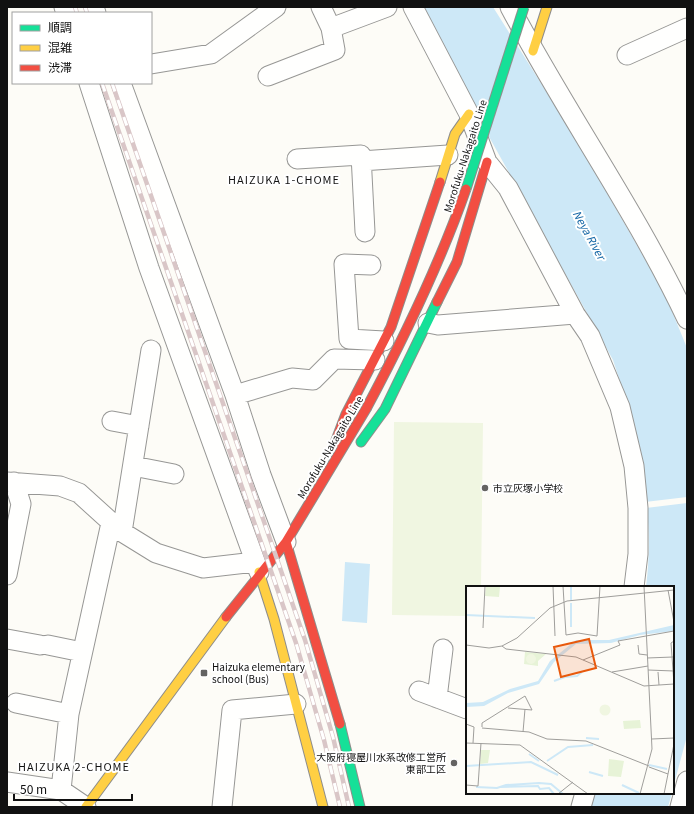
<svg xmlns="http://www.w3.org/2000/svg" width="694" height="814" font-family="Georgia,'Noto Sans JP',serif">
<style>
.pitch{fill:#f0f6e1}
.water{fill:#cde8f7}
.pier{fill:#fdfcf7}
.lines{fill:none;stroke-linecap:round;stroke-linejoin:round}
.street-casing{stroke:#979795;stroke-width:21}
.fast-casing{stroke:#8e8d8b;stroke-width:11}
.slow-casing{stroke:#8e8d8b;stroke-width:11}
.jam-casing{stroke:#8e8d8b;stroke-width:11}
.street{stroke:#fffffe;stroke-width:19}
.fast{stroke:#16e098;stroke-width:9}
.slow{stroke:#ffcf43;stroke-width:9}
.jam{stroke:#f24e42;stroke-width:9}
.rail-casing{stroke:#d9c6c7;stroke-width:4.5}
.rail{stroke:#fff;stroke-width:3;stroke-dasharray:9;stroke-linecap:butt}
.fast-bridge-casing{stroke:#8e8d8b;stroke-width:11;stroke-linecap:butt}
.jam-bridge-casing{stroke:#8e8d8b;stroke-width:11;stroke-linecap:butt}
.fast-bridge{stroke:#16e098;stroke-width:9}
.jam-bridge{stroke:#f24e42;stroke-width:9}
.poi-dot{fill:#646362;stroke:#fff;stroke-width:1.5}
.labels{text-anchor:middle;stroke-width:4;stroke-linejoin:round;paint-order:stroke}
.street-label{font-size:10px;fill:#111;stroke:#fff}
.poi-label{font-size:10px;fill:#111;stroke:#fff;text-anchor:start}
.neighbourhood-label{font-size:11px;letter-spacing:1px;fill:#111;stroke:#fff}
.water-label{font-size:11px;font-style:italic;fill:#1768a6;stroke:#fff}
.inset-river{fill:none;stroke:#cde8f7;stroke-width:2}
.inset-road{fill:none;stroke:#9f9e9b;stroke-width:1}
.view{fill:#e8590c;fill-opacity:0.15;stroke:#e8590c;stroke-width:2}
.inset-edge{fill:none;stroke:#111;stroke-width:2}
</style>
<rect width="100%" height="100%" fill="#fdfcf7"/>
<path class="pitch" d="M394,422l89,1 -2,164h-14v29l-75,-1z"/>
<path class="water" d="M417,7h76l83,132 89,155 22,54v388l-14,52v-201h-27c10,-77 -9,-154 -33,-227z
M345,562l25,2 -3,59 -25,-2z
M595,793h77l-4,14h-77z"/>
<path class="pier" d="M687,497v6l-41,5 -1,-6z"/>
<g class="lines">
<g class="street-casing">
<path id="street" d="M64,7l2,6
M94,7l2,6
M413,7l56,107 18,48 21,26 67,126 15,22 30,71 14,59 4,42v46l-4,33
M510,7c56,106 126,204 177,312
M331,28l56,-21
M627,55l60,-27
M151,64l60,-10 65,-47
M268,76l67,-26 -4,-22 -10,-21
M89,83l60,185 110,304
M121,83l114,312 26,80 25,67
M297,159l64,-4 4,77
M361,161l87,-6
M371,265l-27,-1 5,75 35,2
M428,323l10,2 137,-11
M235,395l57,-17 21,2 21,-21 41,1
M112,421l27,5
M133,466l41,8
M7,482l53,4 19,7 43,39 34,21 47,15 52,-6
M122,532l29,-182
M7,575l14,-71 -7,-22
M7,639l33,6
M48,645l34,7
M419,691l48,18
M437,698l6,-49
M16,703l53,11
M7,782l54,8 25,17
M61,790l8,-76 42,-191
M222,807l10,-97 64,-6
M581,807l4,-14
M680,807l7,-26"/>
</g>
<g class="fast-casing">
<path id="fast" d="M361,442l24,-33 52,-107
M340,724l20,83"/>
</g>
<g class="slow-casing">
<path id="slow" d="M533,51l14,-44
M440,182l15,-48 14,-20
M259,572l15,47 49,188
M86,807l140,-190"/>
</g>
<g class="jam-casing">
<path id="jam" d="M437,302l20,-40 30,-100
M335,443l11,-29 45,-87 49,-145
M286,542l54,182
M226,617l60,-75 80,-133"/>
</g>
<use href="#street" class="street"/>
<use href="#fast" class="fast"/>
<use href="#slow" class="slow"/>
<use href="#jam" class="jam"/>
<g class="rail-casing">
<path id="rail" d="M75,7l2,6
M85,7l2,6
M102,83l194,560 28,97 16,67
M112,83l193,557 28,97 16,70"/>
</g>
<use href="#rail" class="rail"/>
<g class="fast-bridge-casing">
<path id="fast-bridge" d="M466,189l58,-182"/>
</g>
<g class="jam-bridge-casing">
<path id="jam-bridge" d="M366,409c38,-71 73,-143 100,-220"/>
</g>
<use href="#fast-bridge" class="fast-bridge"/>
<use href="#jam-bridge" class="jam-bridge"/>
</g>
<g class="poi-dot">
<circle cx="485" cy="488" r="4"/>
<rect x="200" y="669" width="8" height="8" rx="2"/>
<circle cx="454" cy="763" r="4"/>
</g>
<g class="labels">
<g class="street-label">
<text transform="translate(465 156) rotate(-72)" y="4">Morofuku-Nakagaito Line</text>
<text transform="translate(330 447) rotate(-59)" y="4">Morofuku-Nakagaito Line</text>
</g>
<g class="poi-label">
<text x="493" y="492">市立灰塚小学校</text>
<text x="212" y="671">Haizuka elementary<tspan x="212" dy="12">school (Bus)</tspan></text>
<text x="446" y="761" text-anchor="end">大阪府寝屋川水系改修工営所<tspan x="446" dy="12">東部工区</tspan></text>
</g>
<g class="neighbourhood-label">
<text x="284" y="184">HAIZUKA 1-CHOME</text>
<text x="74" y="771">HAIZUKA 2-CHOME</text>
</g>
<g class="water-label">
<text transform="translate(589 235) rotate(61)" y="4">Neya River</text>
</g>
</g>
<g transform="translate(466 586)">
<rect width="208" height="208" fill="#fdfcf7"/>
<path d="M20,1h14l-1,10 -14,-1zM59,66l21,2 -8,7v5l-14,-2zM174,134l1,8 -17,1 -1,-8zM15,164h9l-2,13 -8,1zM143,173l15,2 -3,16 -13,-1z" fill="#e7f3d7"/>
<path d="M60 73a5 5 0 1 1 10 0a5 5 0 1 1-10 0ZM133.5 124a5.5 5.5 0 1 1 11 0a5.5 5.5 0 1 1-11 0Z" fill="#f0f6e1"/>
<path d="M208,39v6l-34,4 -29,8 -35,1 -22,18 -15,22 -31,9 -24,13 -18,1v-4l17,-1 27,-13 28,-8 12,-20 26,-21h33z" fill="#cde8f7"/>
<path class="inset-river" d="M105,0v14M105,17v24M0,29l69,3M88,95l11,-4 12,-1 5,-4M120,152l13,1M63,168l10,7M81,175l21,-14 25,-2M183,179l18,4M0,180l65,-4 27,13M123,186l14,4M156,199l17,8M10,201l21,1 9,-3 33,-2 12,1 12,10M34,201l38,-1 2,3 9,-1 5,6"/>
<path class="inset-road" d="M87,0l2,50M97,0l3,49 12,-2 19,3 3,-50M202,4l6,32M17,42l2,-42M0,59l23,3 13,-2 15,-8 33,-30 17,-7 107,-11M172,59l1,9 8,1M36,60l4,3 70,8 68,29 30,-2M181,72l26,-1M117,74l37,-15 -2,-4 56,-10M182,84l26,1M146,86l36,-6M192,86l1,13M208,98l-3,-41 3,-2M42,122l24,2M0,138l8,3 -1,16M16,141v-4l43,-27 7,14M16,142l47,4 18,7 39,2 63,25M57,146l2,-23M186,153l22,-1M0,157l54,2 68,49M183,181l19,7M0,199l12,1 3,-43M92,208l15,-12M174,208l12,-45 -8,-163M198,208l10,-50"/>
<path class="view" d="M123,53l7,29 -35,9 -7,-30z"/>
<rect width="208" height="208" class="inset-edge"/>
</g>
<rect width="694" height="814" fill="none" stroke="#111111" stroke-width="16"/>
<rect x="12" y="12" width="140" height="72" fill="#ffffff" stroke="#a0a0a0"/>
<rect x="20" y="25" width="20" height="6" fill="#16e098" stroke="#a0a0a0"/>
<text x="48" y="32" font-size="12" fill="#111111">順調</text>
<rect x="20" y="45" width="20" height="6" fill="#ffcf43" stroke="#a0a0a0"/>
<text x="48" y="52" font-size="12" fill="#111111">混雑</text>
<rect x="20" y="65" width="20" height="6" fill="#f24e42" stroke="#a0a0a0"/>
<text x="48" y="72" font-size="12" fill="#111111">渋滞</text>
<path d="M14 794v6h118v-6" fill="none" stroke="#111111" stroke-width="2"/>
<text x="20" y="794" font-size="12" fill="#111111" stroke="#ffffff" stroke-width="3" paint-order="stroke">50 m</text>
</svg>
